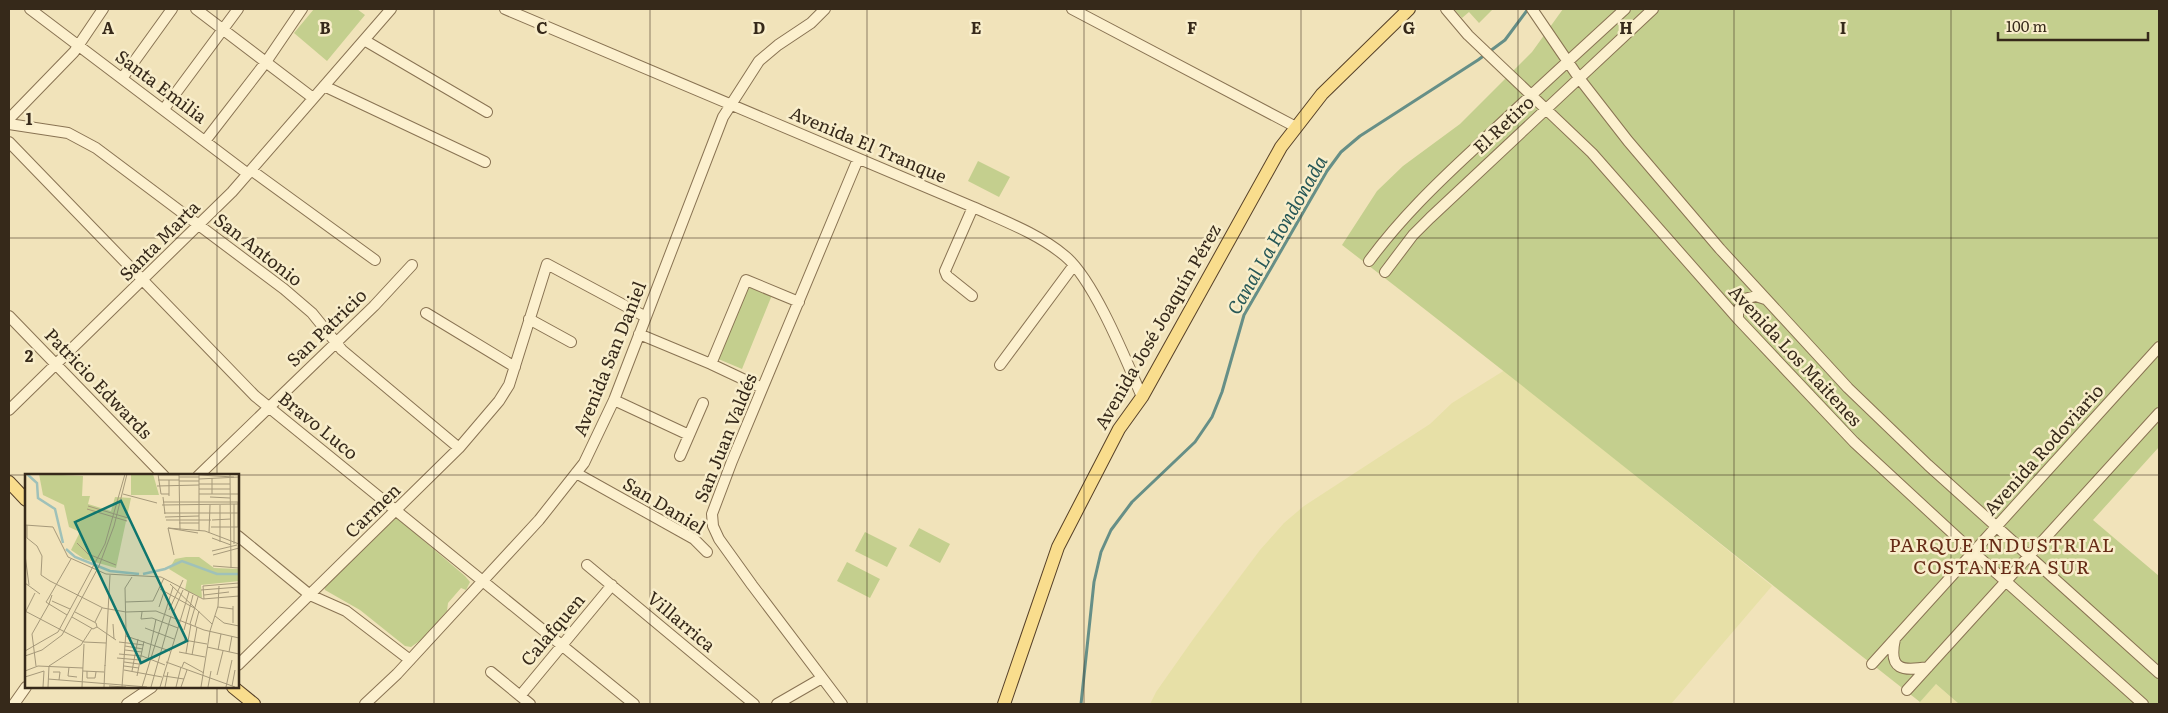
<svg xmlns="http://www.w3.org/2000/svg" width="2168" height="713" font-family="Literata,serif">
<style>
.farmland{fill:#e7e0a7}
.green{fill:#c4cf8e}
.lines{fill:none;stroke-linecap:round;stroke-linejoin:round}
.stream{stroke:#668f87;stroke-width:3}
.minor-casing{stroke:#897353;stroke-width:12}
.major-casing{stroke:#564028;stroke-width:14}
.minor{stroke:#fcf0ce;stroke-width:10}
.major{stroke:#f9dd8d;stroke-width:12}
.grid{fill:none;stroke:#36291a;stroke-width:1;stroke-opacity:0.55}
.labels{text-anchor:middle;stroke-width:5;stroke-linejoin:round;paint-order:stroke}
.street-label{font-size:18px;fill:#36291a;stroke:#f8edca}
.water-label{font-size:19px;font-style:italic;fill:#275857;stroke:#f8edca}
.neighbourhood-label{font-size:19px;letter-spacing:1px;fill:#662b16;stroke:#f8edca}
.inset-river{fill:none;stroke:#9fc1b9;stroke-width:2.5}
.inset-road{fill:none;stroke:#a6997a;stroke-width:1}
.view{fill:#0f766e;fill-opacity:0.15;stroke:#0f766e;stroke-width:2.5}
.inset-edge{fill:none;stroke:#36291a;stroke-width:2.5}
.grid-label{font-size:16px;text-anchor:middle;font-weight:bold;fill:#36291a;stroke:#f8edca;stroke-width:5;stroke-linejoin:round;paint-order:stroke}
</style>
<rect width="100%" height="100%" fill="#f1e3ba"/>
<path class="farmland" d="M1505,370l267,216 -101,118h-521l6,-12 38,-54 66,-88 24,-27 20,-17 126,-82 22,-21z
M1936,684l23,20h-41z"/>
<path class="green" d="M314,9h43l8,6 -38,46 -33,-28z
M1454,9h39l-14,14 -10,-11 -7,6z
M1563,9h596v438l-66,73 66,56v128h-200l-23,-20 -16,18c-193,-152 -383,-307 -578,-457l35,-54 26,-25 57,-42 72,-72z
M978,161l32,16 -11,20 -31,-16z
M747,284l25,11 -30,74 -26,-11z
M396,517l69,59 5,6 -4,8 -5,-2 -13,15 -1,8 -26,29 -10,7 -6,-1 -45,-36 -35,-20 -1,-4z
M919,528l31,16 -10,19 -31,-17z
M865,532l32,16 -10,19 -32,-16z
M847,562l33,17 -10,19 -33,-17z"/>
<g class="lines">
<path class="stream" d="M1081,704l13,-122 7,-30 10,-22 21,-28 63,-60 17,-25 10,-25 22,-77 83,-144 14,-19 19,-16 118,-76 27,-20 23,-31"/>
<g class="minor-casing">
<path id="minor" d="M30,9l218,165
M196,9l117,89
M505,9l468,198c31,14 66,27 92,49 29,24 61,104 77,141
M1072,9l224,118
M1446,9l22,26 124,118 146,166 116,123 119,110 170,152
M1532,9l47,69 49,63 92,108 128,139 80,77 231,208
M364,40l123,72
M123,77l49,-68
M324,86l161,76
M164,109l74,-100
M9,119l65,-67 29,-43
M9,124l59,9 28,15 188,141 28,24 30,37 117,98
M205,141l61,-79 36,-53
M9,142l246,254 379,308
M251,170l124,90
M1369,261c31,-42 67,-77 106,-113 49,-47 100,-93 150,-139
M1385,272l28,-37 17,-17 223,-209
M972,296l-25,-20 -2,-5 28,-64
M426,313l89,54
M9,316l155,160
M529,319l42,23
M1738,319v-8l6,-12 12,-3 9,3
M639,334l72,30 51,24
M711,364l35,-84 53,22
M1000,365l74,-100
M614,400l75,35
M9,410l223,-218 159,-183
M680,456l23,-53
M576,473l118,66 13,13
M198,476l176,-170 38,-41
M238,536l72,59 36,16 64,49
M587,565l167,139
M1895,639c-7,32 8,32 33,28
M1872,664l287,-317
M238,665l221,-217 40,-47 10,-16 38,-121 99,53
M491,672l39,32
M1907,690l252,-277
M520,696l92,-111
M14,704l12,-17
M127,704l25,-17
M365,704l32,-30 142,-154 45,-57 30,-63 109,-283 36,-56 19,-16 33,-22 14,-14
M777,704l45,-26
M842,704l-90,-119 -33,-46 -6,-13 -1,-12 20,-53 126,-302"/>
</g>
<g class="major-casing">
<path id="major" d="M9,482l17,18
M233,687l21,17
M1004,704l54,-157 61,-118 23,-32 139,-250 41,-53 87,-85"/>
</g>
<use href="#minor" class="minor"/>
<use href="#major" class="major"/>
</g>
<path class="grid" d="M217,9v467M434,9v695M650,9v695M867,9v695M1084,9v695M1301,9v695M1518,9v695M1734,9v695M1951,9v695M9,238h2150M9,475h2150M217,687v17"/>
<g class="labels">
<g class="street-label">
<text transform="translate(161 87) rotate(37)" y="6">Santa Emilia</text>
<text transform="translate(1504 125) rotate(-43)" y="6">El Retiro</text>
<text transform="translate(868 145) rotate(23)" y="6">Avenida El Tranque</text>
<text transform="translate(160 241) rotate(-45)" y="6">Santa Marta</text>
<text transform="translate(258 250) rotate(38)" y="6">San Antonio</text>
<text transform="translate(1158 327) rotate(-60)" y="6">Avenida José Joaquín Pérez</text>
<text transform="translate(327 328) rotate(-44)" y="6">San Patricio</text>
<text transform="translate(1795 356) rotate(47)" y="6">Avenida Los Maitenes</text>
<text transform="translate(610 359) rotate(-68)" y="6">Avenida San Daniel</text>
<text transform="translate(98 384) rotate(46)" y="6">Patricio Edwards</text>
<text transform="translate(318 426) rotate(39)" y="6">Bravo Luco</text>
<text transform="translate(726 438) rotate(-68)" y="6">San Juan Valdés</text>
<text transform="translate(2044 450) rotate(-48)" y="6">Avenida Rodoviario</text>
<text transform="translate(664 506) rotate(31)" y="6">San Daniel</text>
<text transform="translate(373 511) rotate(-44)" y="6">Carmen</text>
<text transform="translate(681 622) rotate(40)" y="6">Villarrica</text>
<text transform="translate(553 630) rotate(-50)" y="6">Calafquen</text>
</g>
<g class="water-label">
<text transform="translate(1277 235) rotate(-60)" y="7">Canal La Hondonada</text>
</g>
<g class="neighbourhood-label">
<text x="2002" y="552">PARQUE INDUSTRIAL<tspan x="2002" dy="22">COSTANERA SUR</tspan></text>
</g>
</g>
<g transform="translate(25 474)">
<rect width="214" height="214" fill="#f1e3ba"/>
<path d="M14,0l44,2 -1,20h8l-2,8 23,7 4,-14 16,1 -15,70 -32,-9 -13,-9 9,-18 -11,-5 -5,-22 -21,-10zM106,0h22l6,21h-28zM161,83h13l15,11 25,1v12l-38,4 1,13 -17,-8 2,-10 -18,-11 6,-10z" fill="#c4cf8e"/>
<path class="inset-river" d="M2,0l10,9 1,15 17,11 8,34M41,75l9,8 35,14 29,3M118,100l22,-5 17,-8 35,13h22"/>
<path class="inset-road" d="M133,0l3,20h8M154,0l1,56M174,0v57M205,0l1,94M133,1h21M174,1l35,2M154,3h20M187,4v16M174,5l40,-2M133,6h21M154,7h20M174,10h31M132,12l42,-1M174,15h31M98,20l34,9M174,20h40M144,22v-16M138,23l2,17M185,23l20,1M138,28h75v25M209,30v40M137,31l76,-1M63,32l40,12M62,35l40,12M139,39h74M140,43l34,-1M141,46h45M187,46l19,-1M154,49h20M0,51l28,2 15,30 38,17 55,3 42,22 36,-3M2,51v13l10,8 5,10 -1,19 9,6 53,27 23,4 30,-1 48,19 35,8M186,53h28M143,54l37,3 34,13M143,54l30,5M143,54l6,27M184,59l1,-28M187,64l19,7M195,68v-37M52,69l11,11 28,11M187,77l25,-6M0,81l4,30M188,81l26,-7M188,92l26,2M0,109l15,11M145,110l25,24M135,115l36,20 16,15M176,116l38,-3M179,121l25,-3M23,125l23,-40M23,125l-2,3 3,2 3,-9M179,125l-1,-13 36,-3M27,127l18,8M100,128l28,-1 11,-23M24,130l18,11M208,132v17M134,133l5,-15M193,133l15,2M144,136l14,-30M0,137l59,31 22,1M1,137l9,-18M50,138l21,11 1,4M117,138l-1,7 11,-1 26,10M148,139l10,-23M190,142l9,7 15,3M47,143l21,12 4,-2M70,148l7,-14M88,150l1,15M165,150l8,-27M170,152l4,-15M72,153l19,13M120,154l29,11M159,156l9,-35M101,162l44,15M159,166l23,4M94,168l25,3M100,172l18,3M182,173l32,7M100,176l17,2M193,176l3,-16M0,177l33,-19 47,-88 20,-70M154,178l26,5M204,178l3,-16M161,179l5,-29M94,180l23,2 23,9M167,181l5,-28M0,182l17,-6 20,-15 37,-69 15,-40 13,-52M92,184l23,2M123,185l8,-40M99,188l15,2M141,188l69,25M11,192l-4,-32 17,-30M24,192l32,-21 11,-17M80,192l5,-91M99,192l15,2M44,193l-1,9 9,1M157,193l2,-5 20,11M99,196l38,7M0,197l13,-5 45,2M58,197l21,1M62,197v7h8l1,-6M107,197l6,-32M28,198h7l-1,8M192,201l6,-24M112,202l7,-35M139,202l20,3M0,203l19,-6M23,205l99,8M84,212l17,1M207,212l3,-16M18,213l1,-16M23,213l1,-21M57,213l2,-43M79,213l1,-22M97,213l4,-56 -1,-43 7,-11M117,213l31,-100M126,213l20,-71M135,213l29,-95M140,213l3,-15M151,213l5,-20M156,213l6,-17M176,213l9,-56 8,-25 1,-20M183,213l3,-16M201,213l6,-27"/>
<path class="view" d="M96,27l66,140 -46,22 -66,-141z"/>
<rect width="214" height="214" class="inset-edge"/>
</g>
<g class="grid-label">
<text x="108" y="34">A</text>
<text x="325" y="34">B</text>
<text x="542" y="34">C</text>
<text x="759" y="34">D</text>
<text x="976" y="34">E</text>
<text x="1192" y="34">F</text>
<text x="1409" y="34">G</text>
<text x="1626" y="34">H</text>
<text x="1843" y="34">I</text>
<text x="29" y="125">1</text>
<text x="29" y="362">2</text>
</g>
<rect width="2168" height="713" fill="none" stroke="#36291a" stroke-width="20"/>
<path d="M1998 32v8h150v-8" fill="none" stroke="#36291a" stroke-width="2.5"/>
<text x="2006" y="32" font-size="15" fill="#36291a" stroke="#f8edca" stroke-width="4" paint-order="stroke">100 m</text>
</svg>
